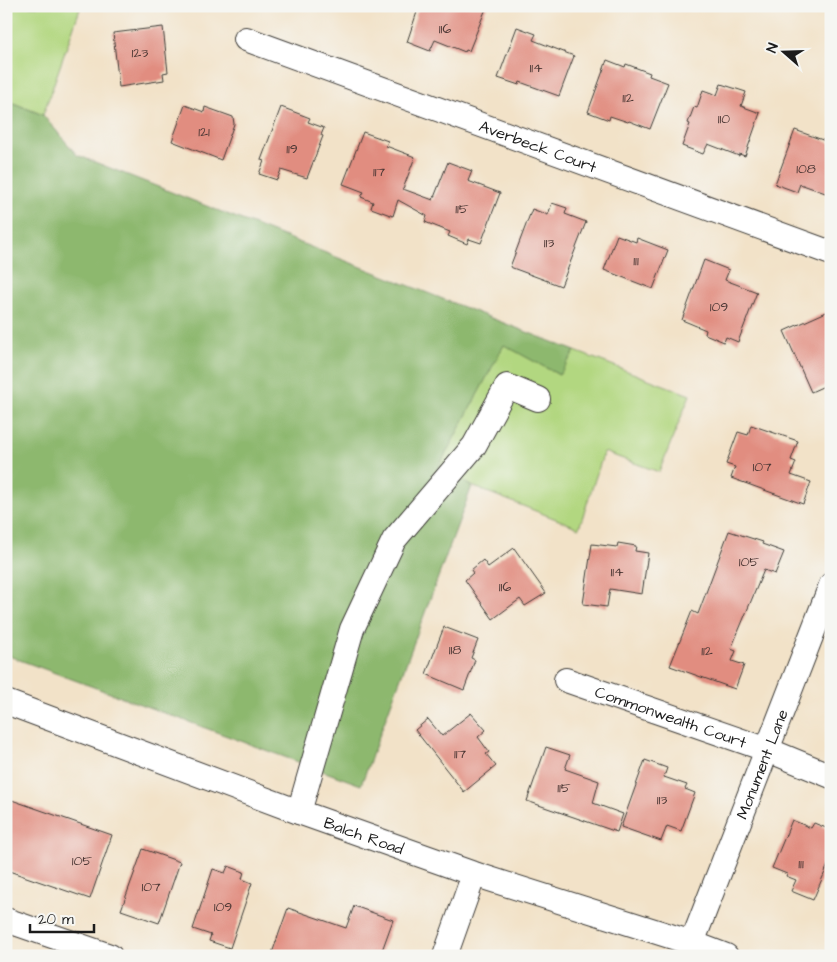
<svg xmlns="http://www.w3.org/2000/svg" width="837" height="962" font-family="'Architects Daughter',sans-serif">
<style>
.green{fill:#b2d780;stroke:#677a4e}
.forest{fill:#8db86e;stroke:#546a45}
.building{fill:#e18d80}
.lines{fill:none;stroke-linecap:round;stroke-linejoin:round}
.minor-casing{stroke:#3c3a36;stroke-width:26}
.minor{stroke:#fff;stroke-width:24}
.labels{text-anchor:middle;stroke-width:5;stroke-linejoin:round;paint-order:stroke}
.number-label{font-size:14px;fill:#4d3835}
.street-label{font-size:16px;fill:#1c1c1c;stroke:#f6f6f2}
</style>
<rect width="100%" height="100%" fill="#f6f6f2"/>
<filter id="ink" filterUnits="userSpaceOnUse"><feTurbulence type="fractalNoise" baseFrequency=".02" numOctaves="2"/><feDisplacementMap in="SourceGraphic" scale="10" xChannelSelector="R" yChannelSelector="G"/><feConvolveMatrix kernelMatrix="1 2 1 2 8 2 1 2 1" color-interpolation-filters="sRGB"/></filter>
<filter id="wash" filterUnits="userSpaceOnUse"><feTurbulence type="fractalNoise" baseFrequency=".0096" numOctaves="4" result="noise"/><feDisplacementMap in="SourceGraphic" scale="20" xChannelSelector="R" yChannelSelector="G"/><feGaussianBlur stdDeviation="1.12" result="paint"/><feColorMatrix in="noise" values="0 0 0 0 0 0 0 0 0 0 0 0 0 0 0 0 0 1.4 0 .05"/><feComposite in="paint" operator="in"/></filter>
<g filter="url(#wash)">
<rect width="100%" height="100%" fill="#f2e2c8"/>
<path class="green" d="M6,6h75l-38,109 -37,-15z
M504,344l55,31 16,-24 115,44 -31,77 -55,-20 -25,76 -107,-42 -34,-18z"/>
<path class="forest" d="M6,100l37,15 34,40 498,196 -16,24 -55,-30 -66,123 34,18 -111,299 -355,-130z"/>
<g id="blocks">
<path class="building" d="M419,6h68l-18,45 -3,-1 -1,2 -30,-12 -5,11 -23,-9z
M163,27l5,45 -5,1 1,7 -45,7 -6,-54z
M517,27l19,7 -3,6 41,16 -15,40 -39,-14 -1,3 -21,-7z
M607,60l18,7 1,-3 24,9 -1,3 19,7 -18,46 -21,-8 -1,1 -18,-6 -1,4 -21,-8z
M721,84l25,8 -5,14 19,7 -15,43 -6,-2v2l-31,-12 -5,10 -21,-8 8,-22 -2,-1 6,-16 3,1 6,-18 14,5z
M185,105l19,7 1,-5 28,10 1,7 -13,36 -49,-19z
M281,107l29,11 -2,4 16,6 -3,7 2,1 -16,42 -26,-8 -4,10 -18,-6 5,-13 -3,-1z
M795,130l36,13v52l-31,-11 -3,8 -22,-8z
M363,132l25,9 -2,5 29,11 -12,32 30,11 15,-38 24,9 -4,10 32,12 -19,50 -12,-4 -2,5 -19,-8 2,-4 -25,-10 2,-6 -29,-16 -5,16 -22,-8 2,-6 -12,-5 3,-5 -21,-8z
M552,203l15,5 -2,6 21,8 -25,64 -51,-19 22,-58 16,6z
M617,235l19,7 1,-4 31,12 -15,39 -49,-19z
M704,260l25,10 -4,10 32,12 -19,50 -12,-5 -2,5 -19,-8 1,-4 -24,-10z
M831,310v73l-20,9 -27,-61z
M751,425l47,16 -7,19 5,2 -5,13 20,7 -8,22 -72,-26 4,-11 -9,-3 12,-32 10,3z
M729,531l34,11 -1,2 22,8 -9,22 -11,-4 -33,79 5,2 -4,10 12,4 -9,24 -65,-23 22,-55 6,3z
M618,543l18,3 -1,5 13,2 -6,41 -32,-5 -3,18 -24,-3 9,-60 25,3z
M514,548l32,45 -21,13 -5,-7 -27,20 -28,-39 8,-7 -2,-3 12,-10 5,7z
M444,627l34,13 -7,18 4,2 -11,30 -38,-16z
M471,713l15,17 -8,7 11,15 -3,2 10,12 -32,26 -49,-62 13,-11 14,17z
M546,747l24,8 -5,14 34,12 -6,22 30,11 -6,18 -90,-31z
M645,760l22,8 -3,9 23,8 -2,4 10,4 -14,38 -14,-5 -6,15 -40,-14z
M6,798l106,37 -22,64 -84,-29z
M792,820l19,8 3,-5 17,7v28l-18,42 -22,-9 5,-11 -10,-4 1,-2 -15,-6z
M143,849l37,13 -21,61 -38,-13z
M228,866l16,6 -2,7 10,4 -22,65 -21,-7 2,-6 -18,-6 20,-60 12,4z
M354,906l39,14 -13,36h-109l17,-48 58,20z"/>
</g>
</g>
<g filter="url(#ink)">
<use href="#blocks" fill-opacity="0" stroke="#3c3a36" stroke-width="1"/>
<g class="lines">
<g class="minor-casing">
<g id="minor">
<path id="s1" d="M246,39l585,214"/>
<path id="s2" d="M566,680l202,70 63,26"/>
<path id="s3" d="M6,702l293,110 175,62 218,69 34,13"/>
<path d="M299,812l53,-183 42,-89 80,-94 33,-60 31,13"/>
<path d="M6,920l104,36"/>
<path id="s4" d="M692,943l139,-358"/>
<path d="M445,956l29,-82"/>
</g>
</g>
<use href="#minor" class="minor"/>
</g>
</g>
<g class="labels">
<g class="number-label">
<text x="445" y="33">116</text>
<text x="140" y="57">123</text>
<text x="536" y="72">114</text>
<text x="628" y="102">112</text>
<text x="724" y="123">110</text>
<text x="204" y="136">121</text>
<text x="292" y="153">119</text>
<text x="806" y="173">108</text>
<text x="379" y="176">117</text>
<text x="462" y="213">115</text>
<text x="549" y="247">113</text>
<text x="636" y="265">111</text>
<text x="719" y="311">109</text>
<text x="762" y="471">107</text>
<text x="749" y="566">105</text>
<text x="617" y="576">114</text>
<text x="505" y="591">116</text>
<text x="455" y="654">118</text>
<text x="707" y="655">112</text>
<text x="460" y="758">117</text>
<text x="564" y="792">115</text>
<text x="662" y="804">113</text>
<text x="82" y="865">105</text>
<text x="801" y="868">111</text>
<text x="151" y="891">107</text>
<text x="223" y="911">109</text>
</g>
<g class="street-label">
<text dy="6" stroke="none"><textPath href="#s1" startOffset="311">Averbeck Court</textPath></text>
<text dy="6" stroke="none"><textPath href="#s2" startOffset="111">Commonwealth Court</textPath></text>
<text dy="6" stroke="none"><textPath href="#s4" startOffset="192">Monument Lane</textPath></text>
<text dy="6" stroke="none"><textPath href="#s3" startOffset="382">Balch Road</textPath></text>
</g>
</g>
<rect width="837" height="962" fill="none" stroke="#f6f6f2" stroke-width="25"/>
<g transform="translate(784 52) rotate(290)" stroke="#f6f6f2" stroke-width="4" paint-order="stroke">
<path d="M0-4L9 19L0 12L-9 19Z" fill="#1c1c1c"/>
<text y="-8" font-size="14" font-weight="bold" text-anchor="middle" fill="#1c1c1c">N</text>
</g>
<path d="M30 924v8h64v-8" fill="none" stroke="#1c1c1c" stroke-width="2.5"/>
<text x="38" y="924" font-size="15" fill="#1c1c1c" stroke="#f6f6f2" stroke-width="4" paint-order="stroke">20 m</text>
</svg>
